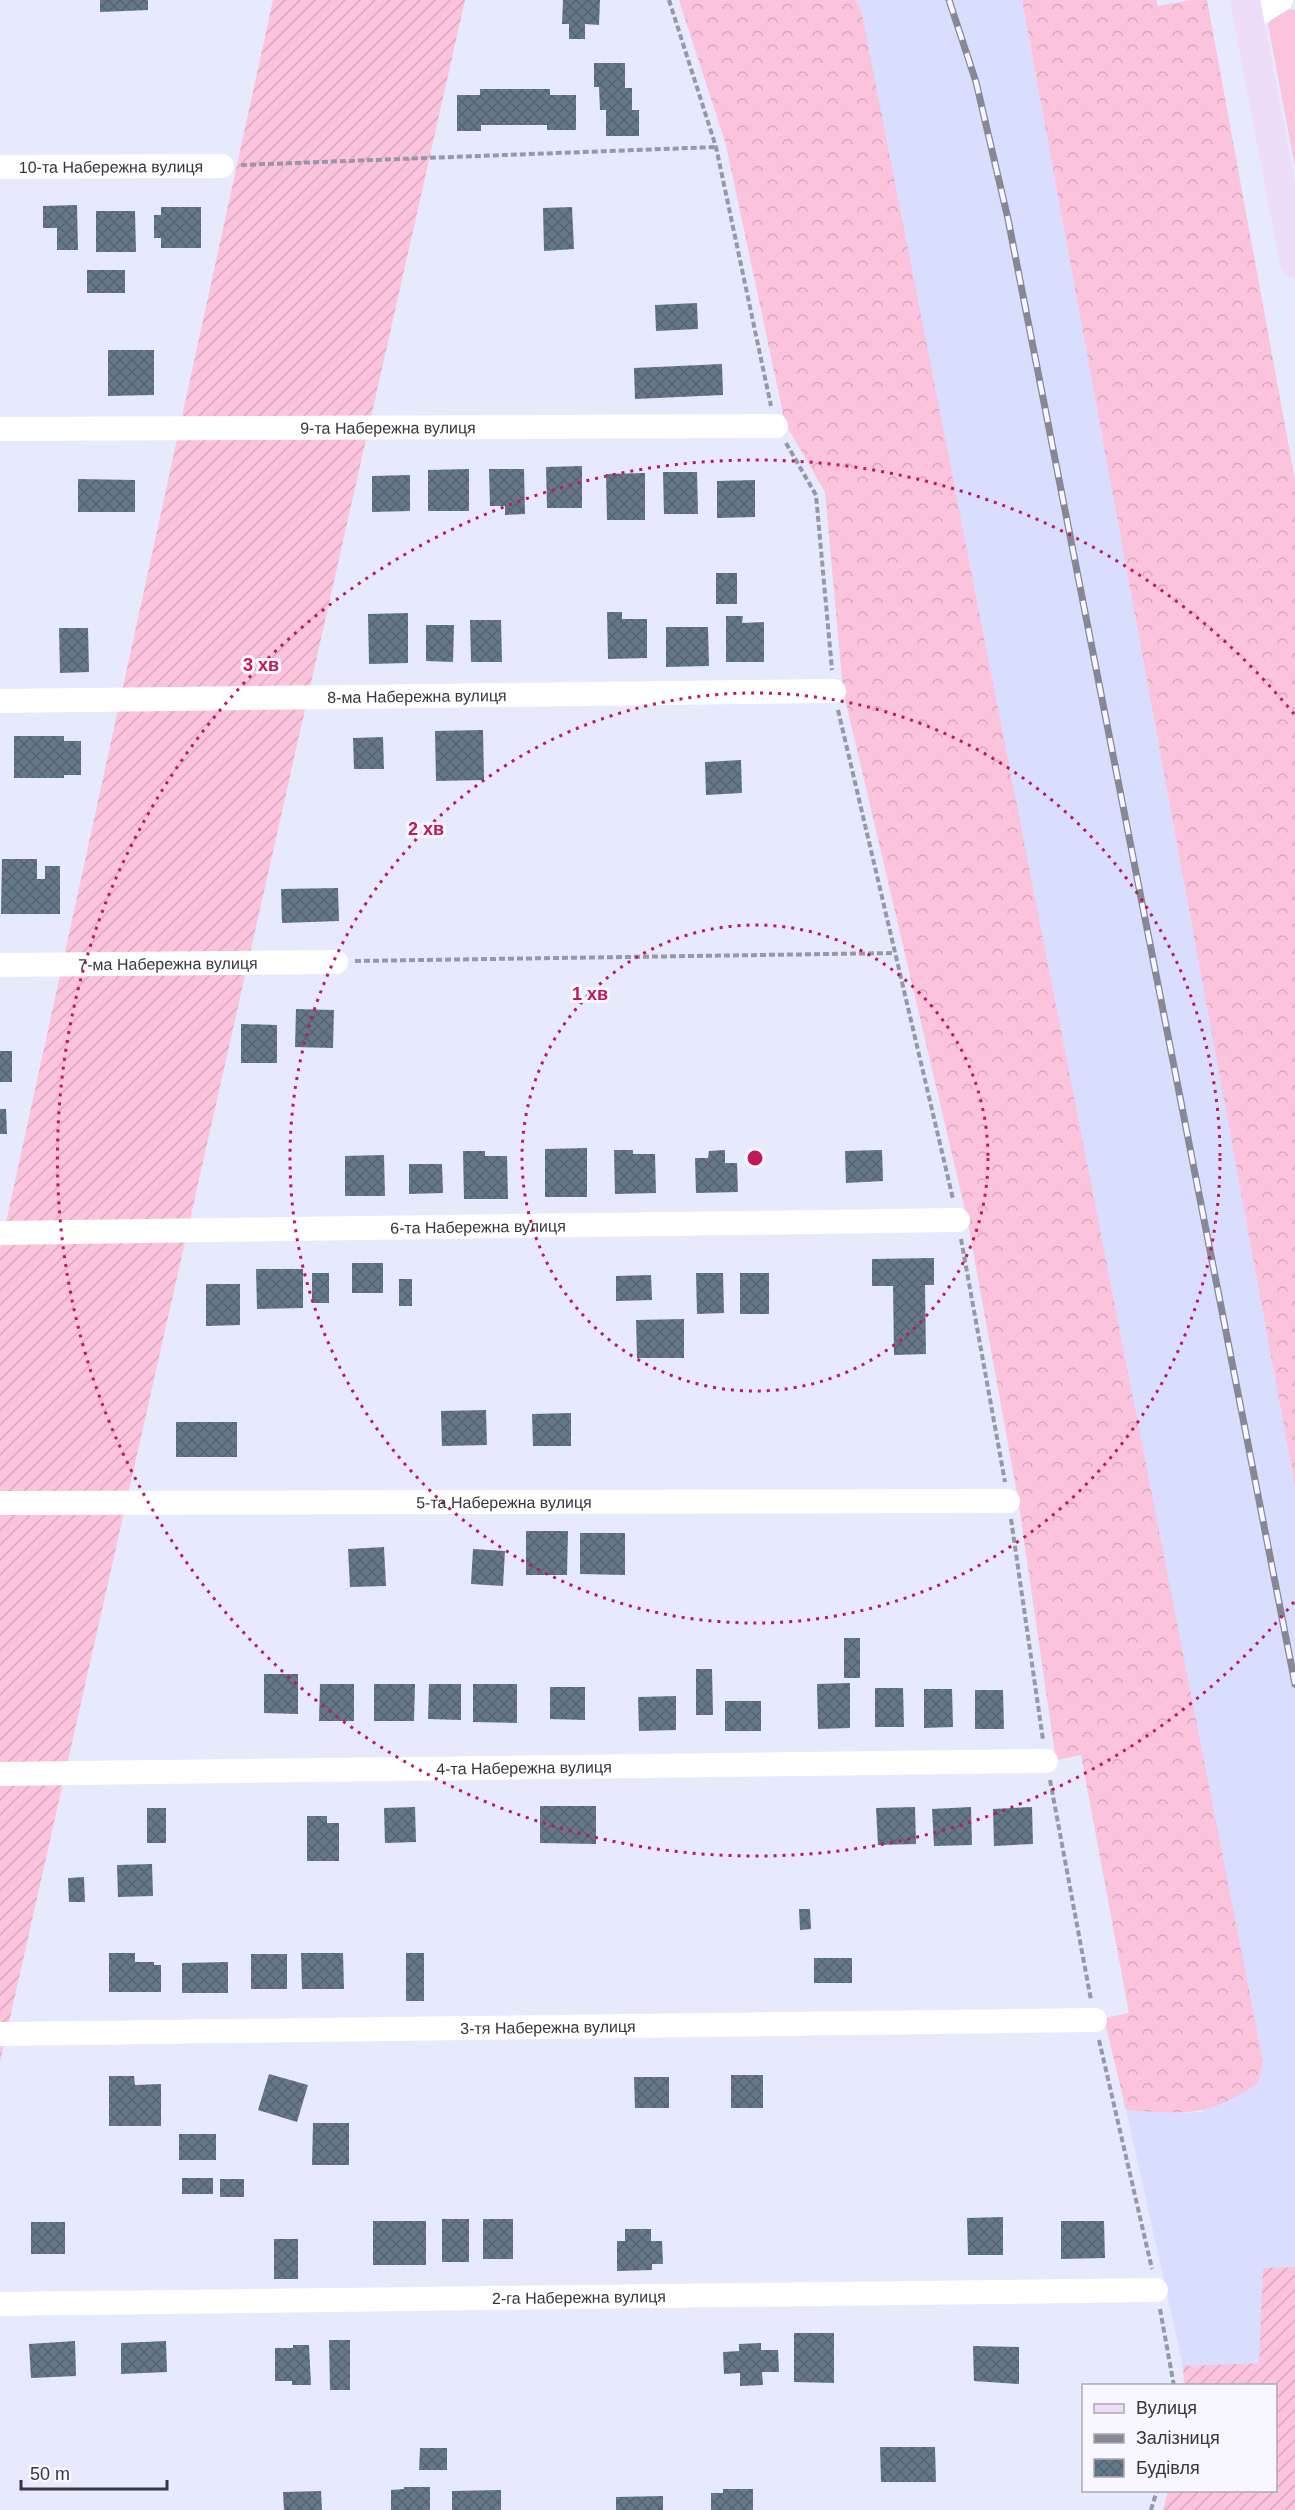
<svg xmlns="http://www.w3.org/2000/svg" width="1295" height="2510" font-family="Arial,sans-serif">
<style>
.built{fill:#dadefe}
.grass{fill:#fbc3dc}
.forest{fill:url(#forest-crowns)}
.garden{fill:url(#garden-furrows)}
.building{fill:url(#building-cross-hatch)}
.lines{fill:none;stroke-linecap:round;stroke-linejoin:round}
.path{stroke:#9798a7;stroke-width:4;stroke-dasharray:6 3;stroke-linecap:butt}
.minor{stroke:#fff;stroke-width:24}
.major{stroke:#eeddf7;stroke-width:30}
.rail-casing{stroke:#868896;stroke-width:7}
.rail{stroke:#f7f7fd;stroke-width:4.5;stroke-dasharray:14;stroke-linecap:butt}
.ring{fill:none;stroke:#c2185b;stroke-width:3;stroke-dasharray:3 6}
.labels{text-anchor:middle;stroke-width:6;stroke-linejoin:round;paint-order:stroke}
.street-label{font-size:16px;fill:#35363f;stroke:#f7f7fd}
.centre{fill:#c2185b;stroke:#f7f7fd;stroke-width:3}
.ring-label{font-size:18px;text-anchor:middle;font-weight:bold;fill:#c2185b;stroke:#f7f7fd;stroke-width:6;stroke-linejoin:round;paint-order:stroke}
</style>
<defs>
<pattern id="forest-crowns" width="20" height="18" patternUnits="userSpaceOnUse" patternTransform="scale(1.5)"><rect width="20" height="18" fill="#fbc3dc"/><path d="M2 6a3 3 0 1 1 6 0M12 15a3 3 0 1 1 6 0" fill="none" stroke="#d8a8be"/></pattern>
<pattern id="garden-furrows" width="10" height="10" patternUnits="userSpaceOnUse" patternTransform="scale(1.5)"><rect width="10" height="10" fill="#fbc3dc"/><path d="M-1 1l2-2M0 10L10 0M9 11l2-2" fill="none" stroke="#d8a8be"/></pattern>
<pattern id="building-cross-hatch" width="8" height="8" patternUnits="userSpaceOnUse" patternTransform="scale(1.5)"><rect width="8" height="8" fill="#657889"/><path d="M0 0l8 8M0 8l8-8" fill="none" stroke="#546371"/></pattern>
</defs>
<rect width="100%" height="100%" fill="#e7e9fd"/>
<path class="built" d="M856,0h166l273,1487v780l-32,1 -3,95 -77,3 -57,-256 50,3 27,-1z"/>
<path class="grass" d="M1280,8l15,2v157l-27,-143z"/>
<path class="forest" d="M679,0h177l6,14 401,2048 -5,21c-52,35 -73,31 -132,27l-22,-92 25,-5 -48,-258 -25,5 -38,-261 -51,-281 -124,-528 -18,-198 -40,-69 -59,-278z
M1022,0h134l2,6 34,-6h15l88,480v1007z"/>
<path class="garden" d="M273,0h192l-465,2062v-812z
M1295,2267v243h-132l5,-19 108,-1v-104l-92,-1 -1,-19 76,-3 4,-95z"/>
<path class="building" d="M100,0h48v10l-48,2z
M563,0h37l-1,25 -14,-1v15h-16v-15h-7z
M594,63h31v25h7v22h7v26h-33v-26h-6l-1,-23h-5z
M480,89h70v6h26v35h-29v-5h-66v6h-24v-36h23z
M77,205l1,45h-21v-22h-14v-22z
M161,207h40v41h-40v-10h-7v-23h7z
M572,207l2,42 -30,2 -1,-43z
M96,211h39l1,41h-40z
M87,270h38v23h-38z
M697,303l1,26 -42,2 -1,-26z
M108,350h46v45l-46,1z
M722,364l1,31 -88,4 -1,-31z
M582,466v42h-35l-1,-41z
M469,469v42h-41v-41z
M489,469h35l1,45 -20,1v-9h-15z
M663,472h34l1,42h-34z
M645,473v47h-38l-1,-46z
M410,475v36l-38,1v-36z
M78,479l57,1v32h-57z
M755,480v37l-38,1v-37z
M716,573h21v31h-21z
M607,612h15v7h25v39l-39,1z
M408,613v50l-39,1 -1,-50z
M726,616h17l-1,7 22,-1v40h-38z
M470,620h31l1,42h-31z
M426,625h28l-1,37 -27,-1z
M666,627h42l1,39 -43,1z
M59,628h29l1,44 -29,1z
M483,730l1,50 -48,1 -1,-50z
M14,736h50v5h17v34h-17v3h-50z
M383,737l1,32h-30l-1,-31z
M741,760l1,33 -36,2 -1,-33z
M2,859h35v20h8v-13h15v48h-59z
M338,888l1,33 -57,2 -1,-34z
M296,1009l38,1 -1,38 -38,-1z
M241,1024l36,1v38h-36z
M0,1051h12v31h-12z
M0,1109h6l1,25h-7z
M587,1148v49h-42v-48z
M614,1150h19v4h22l1,39 -41,1z
M725,1150v13h12l1,29 -42,1 -1,-35h13l1,-7z
M882,1150l1,31 -37,2 -1,-32z
M463,1151h22v5h22l1,43h-44z
M384,1155l1,41h-40v-40z
M409,1164h33l1,29 -34,1z
M934,1258v27h-9l1,69 -32,1 -1,-69h-21v-27z
M352,1263h31v30h-31z
M256,1269h47v39l-46,1z
M312,1273h17v30h-17z
M696,1273h27l1,40 -27,1z
M740,1273h29v41h-29z
M651,1275l1,25 -36,1v-25z
M399,1279h13v27h-13z
M206,1284h34v41l-34,1z
M684,1319v39h-47l-1,-38z
M486,1410l1,35 -45,1 -1,-35z
M571,1413v33h-38l-1,-32z
M176,1422h61v35h-61z
M526,1531h42l-1,44h-41z
M580,1533h45v42l-45,-1z
M384,1547l2,39 -36,1 -2,-38z
M473,1549l32,2 -2,35 -32,-2z
M844,1638h16v40h-16z
M696,1669h16l1,46h-17z
M264,1674h34v40l-34,-1z
M850,1683v45l-32,1 -1,-45z
M320,1684h34v37h-35z
M374,1684h41l-1,37h-40z
M429,1684h32v36l-33,-1z
M473,1684h44v39l-44,-1z
M550,1687h35v33l-35,-1z
M875,1688h28l1,39h-29z
M924,1689h28l1,38 -29,1z
M975,1690h28l1,39h-29z
M676,1696v34l-37,1 -1,-34z
M725,1701h36v30h-36z
M540,1806h56v38l-56,-1z
M415,1807l1,35 -31,1 -1,-35z
M915,1807l1,37 -38,1 -2,-37z
M971,1807l1,38 -38,1 -2,-37z
M1032,1807l1,37 -39,2 -1,-37z
M147,1808h19v35h-19z
M307,1816h20v7h12v38h-32z
M152,1864l1,32 -35,1 -1,-32z
M84,1877l1,25h-16l-1,-24z
M799,1909h11l1,20 -11,1z
M109,1953h26v9h19v3h7v27h-52z
M301,1953h42l1,36h-42z
M406,1953h18v48h-18z
M251,1954h36v35h-36z
M814,1958h38v25h-38z
M228,1962v31h-46v-30z
M269,2074l39,11 -11,37 -39,-12z
M731,2075h32v33h-32z
M109,2076h25l1,9 26,-1v42h-52z
M634,2077h35v31h-34z
M313,2123h36v42h-37z
M179,2134h37v26h-37z
M182,2178h31v16h-31z
M220,2179h24v18h-24z
M1003,2217v38h-35l-1,-37z
M442,2219h27v43h-27z
M483,2219h30v40h-30z
M373,2221h53v44h-53z
M1061,2221h43l1,37 -44,1z
M31,2222h34v32h-34z
M625,2229h26v12h11l1,23h-11v6l-35,1v-30h8z
M274,2239h24v40h-24z
M794,2333h40v50l-40,-1z
M329,2340h21v50h-20z
M75,2341l1,35 -45,2 -2,-34z
M166,2341l1,31 -46,2v-31z
M761,2343v7h17l1,22h-17l1,13 -23,1v-13l-16,1 -1,-22 16,-1v-7z
M293,2345h16l2,40h-19v-4h-17v-33h18z
M973,2346l46,1v37l-45,-3z
M880,2447h55l1,35h-55z
M420,2448h27v22h-28z
M404,2487h26v23h-39v-20l13,-1z
M723,2489h30v21h-42v-17h12z
M501,2490v20h-49v-19z
M321,2491l1,19h-38l-1,-18z
M663,2496v14h-47v-13z"/>
<g class="lines">
<path class="path" d="M669,0l47,147 55,259
M241,165l475,-18
M786,443l30,52 16,175
M838,710l115,489
M355,961l540,-8
M961,1239l44,243
M1011,1519l32,221
M1050,1780l41,220
M1099,2040l53,229
M1160,2309l14,77
M1151,2510l6,-20"/>
<g class="minor">
<path d="M1249,19l32,-19"/>
<path id="s1" d="M0,167l222,-1"/>
<path id="s2" d="M0,429l776,-3"/>
<path id="s3" d="M0,701l834,-10"/>
<path id="s4" d="M0,965l336,-3"/>
<path id="s5" d="M0,1233l958,-13"/>
<path id="s6" d="M0,1503l1008,-2"/>
<path id="s7" d="M0,1774l1046,-13"/>
<path id="s8" d="M0,2034l1095,-14"/>
<path id="s9" d="M0,2304l1156,-14"/>
</g>
<path class="major" d="M1245,0l50,263"/>
<g class="rail-casing">
<path id="rail" d="M949,0l27,82 32,137 287,1465"/>
</g>
<use href="#rail" class="rail"/>
</g>
<g class="ring">
<circle cx="755" cy="1158" r="233"/>
<circle cx="755" cy="1158" r="465"/>
<path d="M1294 1602A698 698 0 1 1 1294 714"/>
</g>
<g class="labels">
<g class="street-label">
<text dy="6" stroke="none"><textPath href="#s1" startOffset="111">10-та Набережна вулиця</textPath></text>
<text dy="6" stroke="none"><textPath href="#s2" startOffset="388">9-та Набережна вулиця</textPath></text>
<text dy="6" stroke="none"><textPath href="#s3" startOffset="417">8-ма Набережна вулиця</textPath></text>
<text dy="6" stroke="none"><textPath href="#s4" startOffset="168">7-ма Набережна вулиця</textPath></text>
<text dy="6" stroke="none"><textPath href="#s5" startOffset="478">6-та Набережна вулиця</textPath></text>
<text dy="6" stroke="none"><textPath href="#s6" startOffset="504">5-та Набережна вулиця</textPath></text>
<text dy="6" stroke="none"><textPath href="#s7" startOffset="524">4-та Набережна вулиця</textPath></text>
<text dy="6" stroke="none"><textPath href="#s8" startOffset="548">3-тя Набережна вулиця</textPath></text>
<text dy="6" stroke="none"><textPath href="#s9" startOffset="579">2-га Набережна вулиця</textPath></text>
</g>
</g>
<circle cx="755" cy="1158" r="9" class="centre"/>
<g class="ring-label">
<text x="261" y="671">3 хв</text>
<text x="426" y="835">2 хв</text>
<text x="590" y="1000">1 хв</text>
</g>
<rect x="1082" y="2384" width="195" height="108" fill="#f7f7fd" stroke="#a9aab1" stroke-width="1.5"/>
<rect x="1094" y="2404" width="30" height="9" fill="#eeddf7" stroke="#a9aab1" stroke-width="1.5"/>
<text x="1136" y="2414" font-size="18" fill="#35363f">Вулиця</text>
<rect x="1094" y="2434" width="30" height="9" fill="#868896" stroke="#a9aab1" stroke-width="1.5"/>
<text x="1136" y="2444" font-size="18" fill="#35363f">Залізниця</text>
<rect x="1094" y="2459" width="30" height="18" fill="url(#building-cross-hatch)" stroke="#a9aab1" stroke-width="1.5"/>
<text x="1136" y="2474" font-size="18" fill="#35363f">Будівля</text>
<path d="M21 2480v9h146v-9" fill="none" stroke="#35363f" stroke-width="3"/>
<text x="30" y="2480" font-size="18" fill="#35363f" stroke="#f7f7fd" stroke-width="4.5" paint-order="stroke">50 m</text>
</svg>
